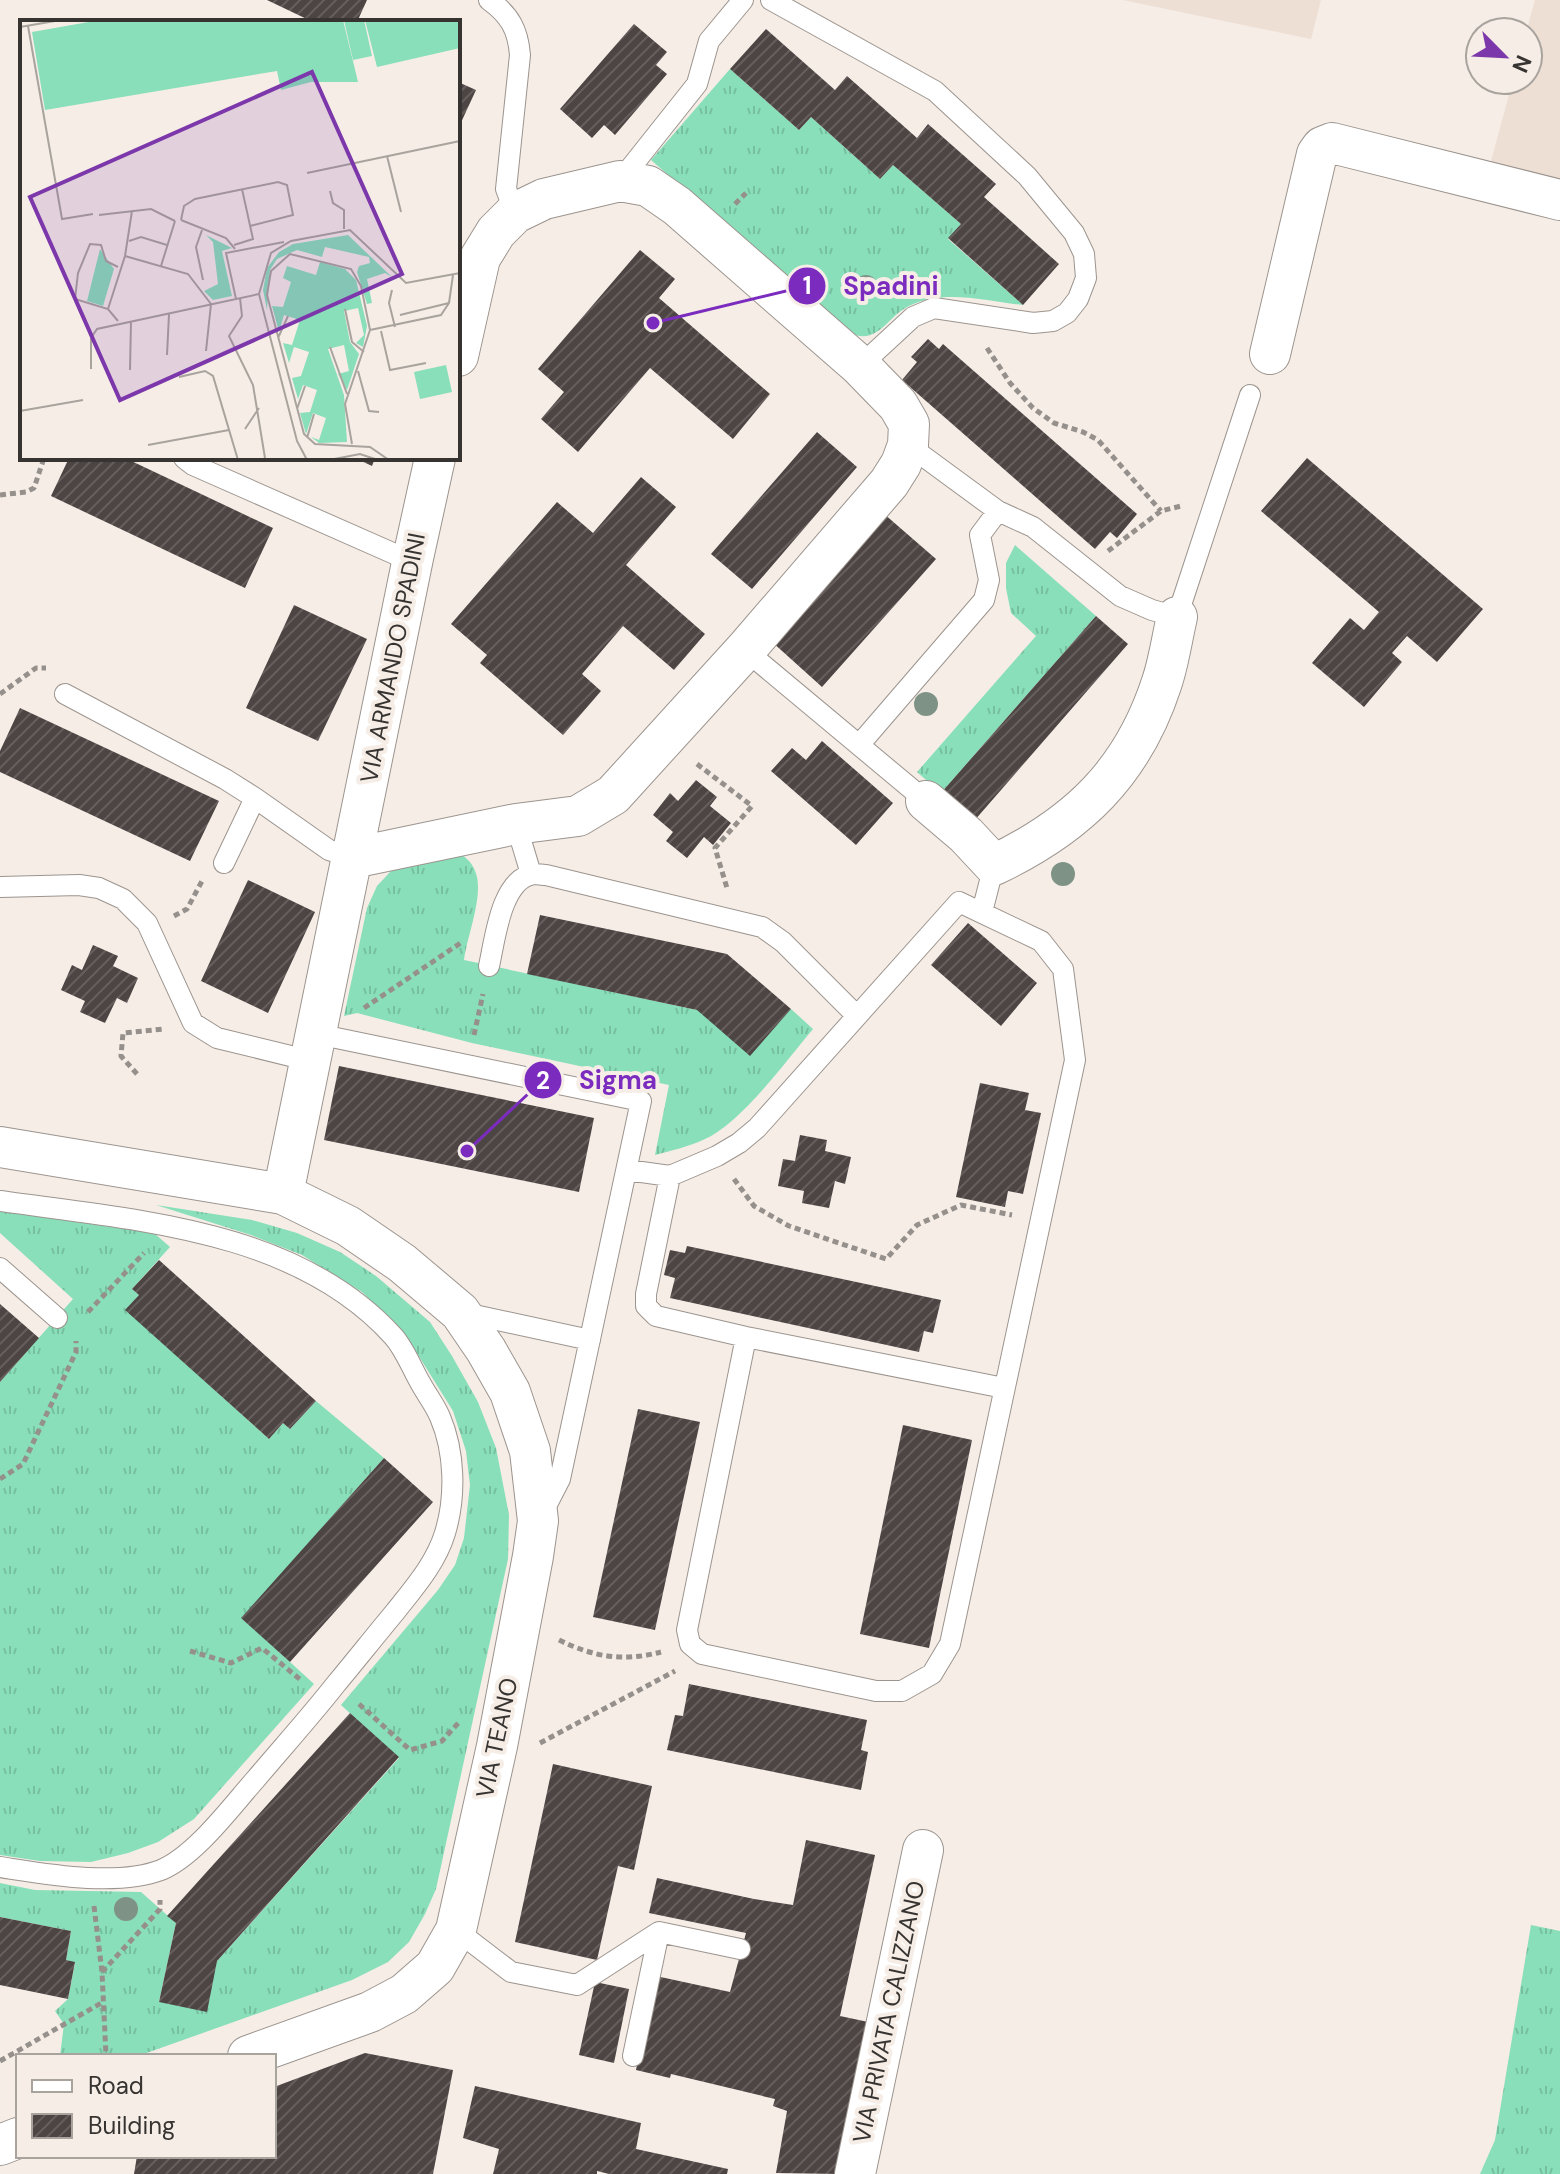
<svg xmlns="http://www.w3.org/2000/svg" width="1560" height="2174" font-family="'DM Sans',sans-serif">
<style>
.built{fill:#eedfd5}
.grass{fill:url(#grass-tufts)}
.building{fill:url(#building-hatch)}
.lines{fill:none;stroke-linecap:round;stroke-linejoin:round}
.service-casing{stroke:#9c948e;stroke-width:22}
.minor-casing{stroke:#9c948e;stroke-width:42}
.path{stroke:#96908c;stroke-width:5;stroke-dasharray:6 4;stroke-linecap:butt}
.service{stroke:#fff;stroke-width:20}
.minor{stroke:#fff;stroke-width:40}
.tree{fill:#7f9286}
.labels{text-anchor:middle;stroke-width:8;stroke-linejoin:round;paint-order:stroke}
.street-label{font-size:24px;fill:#363331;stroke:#f5ede6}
.inset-road{fill:none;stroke:#a9a39e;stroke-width:2}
.view{fill:#7c37aa;fill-opacity:0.15;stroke:#7c37aa;stroke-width:4}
.inset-edge{fill:none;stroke:#363331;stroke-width:4}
.leader{fill:none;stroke:#7b2cbf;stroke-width:3}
.callout-dot{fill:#7b2cbf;stroke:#f5ede6;stroke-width:3}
.mark-label{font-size:24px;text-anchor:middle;font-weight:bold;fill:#fff}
.callout-label{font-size:26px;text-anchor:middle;font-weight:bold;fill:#7b2cbf;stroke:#f5ede6;stroke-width:8;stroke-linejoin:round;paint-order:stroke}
</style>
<defs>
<pattern id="grass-tufts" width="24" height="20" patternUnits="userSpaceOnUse" patternTransform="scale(2)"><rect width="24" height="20" fill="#88dfb9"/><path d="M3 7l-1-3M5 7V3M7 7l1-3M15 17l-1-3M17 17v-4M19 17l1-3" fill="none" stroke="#76c0a0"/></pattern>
<pattern id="building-hatch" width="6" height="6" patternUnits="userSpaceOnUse" patternTransform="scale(2)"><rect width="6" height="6" fill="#4d4543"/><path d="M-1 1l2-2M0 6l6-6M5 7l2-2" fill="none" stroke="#655e5c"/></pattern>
</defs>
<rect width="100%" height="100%" fill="#f5ede6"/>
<path class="built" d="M1123,0h198l-10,39z
M1535,0h25v214l-78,-20 31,-114h15v-48h-2z"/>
<path class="grass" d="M730,69l69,61 12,-13 69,62 13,-14 68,59 -13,15 75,66c-35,-4 -79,-16 -112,0 -24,10 -33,43 -63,27l-197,-172z
M1015,545l81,71 -155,177 -24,-21 119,-136 -25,-23 -5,-25v-25z
M458,852c7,5 14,10 17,19 10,22 -8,65 -11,89l233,50 94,-1 22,20c-27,32 -73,96 -110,111 -16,7 -33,11 -48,15l14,-70 -197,-42 -115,-30 -13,3 23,-108 10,-22 14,-15 19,-12z
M156,1205l96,15 45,13 43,19 36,24 54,46 22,34 26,46 18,46 13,67 -1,44 -72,330 -11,25 -16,28 -21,20 -36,18 -214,76h-78l4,-32 -9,-13 13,-12 7,-36 -9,-3 5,-29 -71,-14v-34l35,7 106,2 35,31 -17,79 58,-41 182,-203 -58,-53 97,-115 17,-25 9,-27 6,-53 -4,-34 -13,-40 -48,-77 -43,-42 -60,-37 -51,-20z
M0,1211l154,22 16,14 -38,42 7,6 -13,15 143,129 14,-16 7,6 26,-28 68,57 -142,160 72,66 -120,135 -36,23 -30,11 -37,9 -51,-1 -40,-6v-473l73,-83 -73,-66z
M1531,1925l29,6v243h-80l15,-34z"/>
<path class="building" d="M267,0h100l-10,22h-44z
M634,24l33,28 -11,13 11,9 -52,61 -11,-10 -12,13 -32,-29z
M766,29l69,61 12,-14 70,62 11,-14 68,60 -12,13 75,67 -36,41 -75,-67 13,-14 -68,-59 -13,14 -69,-62 -12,13 -69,-61z
M458,82l18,8 -18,39z
M640,250l35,29 -16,19 111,96 -37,45 -83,-71 -72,84 -37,-33 23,-27 -26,-23z
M928,339l11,10 4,-5 194,170 -20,24 -7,-6 -15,17 -193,-169 15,-18 -6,-5z
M817,432l40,35 -105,122 -41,-35z
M69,458h56l148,70 -28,60 -194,-92z
M355,458h20l-3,8z
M1307,458l176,151 -46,53 -30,-26 -15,17 10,9 -38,45 -52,-44 38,-45 14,12 15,-18 -118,-101z
M641,477l35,30 -50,58 79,69 -31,36 -51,-44 -41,48 19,17 -38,44 -83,-72 7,-8 -36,-31 106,-122 36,31z
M883,513l53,46 -114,128 -51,-46z
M294,605l73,34 -49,102 -72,-33z
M1096,616l32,28 -154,177 -33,-28z
M20,708l199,93 -29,60 -190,-89v-21z
M822,741l71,62 -37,42 -85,-74 21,-23 14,12z
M696,780l21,17 -7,9 21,17 -18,22 -9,-8 -17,21 -21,-17 7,-9 -20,-17 17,-22 8,8z
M248,880l67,32 -47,101 -67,-32z
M540,915l187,39 64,55 -41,47 -53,-46 -170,-36z
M968,923l69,60 -36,43 -70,-61z
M93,945l25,11 -5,10 25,12 -11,25 -10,-5 -12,25 -25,-11 5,-11 -24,-11 11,-25 10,5z
M339,1066l255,52 -15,74 -255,-52z
M980,1083l49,10 -4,17 16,3 -18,81 -15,-3 -3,16 -49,-10z
M800,1135l27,5 -2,11 26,6 -6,27 -10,-3 -6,27 -27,-5 2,-12 -26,-5 5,-27 12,2z
M687,1246l254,54 -8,33 -9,-2 -5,21 -249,-54 5,-20 -11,-3 6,-25 15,3z
M159,1260l157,141 -26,28 -7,-6 -14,16 -144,-129 14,-15 -7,-6z
M0,1304l39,34 -39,44z
M638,1409l62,13 -45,208 -62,-13z
M903,1425l69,15 -43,208 -69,-14z
M384,1458l49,44 -143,160 -49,-44z
M689,1684l178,36 -6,30 7,2 -7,38 -194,-40 8,-35 8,1z
M350,1713l49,44 -182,204 -10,51 -48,-10 17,-79 -9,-7z
M553,1764l99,22 -18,84 -16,-4 -21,94 -82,-18z
M806,1840l69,15 -35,161 33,7 -34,151 -63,-1 11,-62 -14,-5 2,-7 -104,-25 -1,4 -34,-8 20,-94 74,16 16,-59 -97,-20 8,-35 97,21 39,6z
M0,1917l71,14 -5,29 9,2 -7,37 -68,-14z
M595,1982l34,7 -15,74 -35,-8z
M365,2053l88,17 -20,104h-299l3,-18h137v-69z
M475,2086l166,37 -5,26 92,20 -1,5h-118l-12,-3v3h-104l6,-25 -36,-11z"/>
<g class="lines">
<g class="service-casing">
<path id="service" d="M489,0c21,15 29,30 31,55l-14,134 9,24
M771,0l164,91 92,85 47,57 10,21 2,24 -8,21 -11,14 -14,8 -20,2 -99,-15 -21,9 -53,49
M620,181l77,-97 12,-43 34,-41
M908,445l90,66 35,16 87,69 32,14 25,7 73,-222
M184,458l9,7 204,90 16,3
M745,650l181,151
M65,694l160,85 30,19 74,52 24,8
M859,745l125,-145 5,-20 -9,-45 18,-24
M516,824l15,50
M224,863l31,-65
M0,887l79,-2 20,3 24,11 24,24 46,100 24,15 94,23
M982,912l12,-47
M489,966c6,-26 12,-88 45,-92 4,0 8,1 12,1l216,52 21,15 74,74
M317,1034l324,67 -81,378 -18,35
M627,1170l43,6 47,-20 22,-13 18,-15 202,-226 82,39 22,28 12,91 -125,584 -18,30 -30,17h-26l-174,-37 -12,-10 -3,-14 59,-293
M670,1176l-24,118v12l10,10 90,21 258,51
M0,1201c134,19 296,28 393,135 12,13 19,33 28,48 6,11 14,21 19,33 15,35 16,80 5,116 -9,30 -31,55 -50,79 -20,24 -39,48 -59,72 -26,33 -54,64 -81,96 -24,27 -60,76 -94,90 -45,17 -115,4 -161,-3
M0,1268l57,50
M465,1313l125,27
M456,1930l55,42 66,13 82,-53 81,17
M633,2056l26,-124"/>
</g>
<g class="minor-casing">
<path id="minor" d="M1270,354l47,-200 5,-7 10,-4 228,57
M926,801l40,34 28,30c84,-40 139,-93 168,-183 7,-21 10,-44 15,-65
M353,858l163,-34 62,-8 35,-21 132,-145 144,-167 12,-19 7,-19 1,-21 -11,-19 -38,-39 -183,-160 -29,-20 -28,-5 -76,18 -29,14 -19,19 -16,26 -22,98
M0,1147l283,47 65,32 54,37 58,49 26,38 24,42 20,59 8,70 -5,35 -36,190 -41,184 -21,37 -31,27 -34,18 -122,44
M283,1194l130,-636 22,-100
M0,2145l18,-7
M855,2174l68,-324"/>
</g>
<path class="path" d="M735,204l11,-11
M987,348l23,35 23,25 21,15 29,9 15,8 63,71
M0,495l26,-3 8,-4 10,-30
M1108,551l53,-40 20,-5
M0,694l36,-26h10
M697,764l55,42 -37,42 12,40
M174,916l13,-7 15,-28
M364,1008l98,-66
M474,1035l9,-41
M137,1074l-16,-18 2,-23 41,-4
M734,1179l20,27 35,20 97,33 31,-34 44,-20 51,10
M88,1312l56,-59
M0,1479l23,-15 53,-112v-11
M559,1640c35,17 64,22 102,12
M190,1651l41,12 31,-15 40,33
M359,1704l51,46 32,-9 18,-20
M540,1743l135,-72
M94,1906l8,66 4,84
M102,1972l58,-63v-9
M0,2061l103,-59"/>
<use href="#service" class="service"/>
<use href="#minor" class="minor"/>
</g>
<g class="tree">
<circle cx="866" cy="287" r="12"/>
<circle cx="926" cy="704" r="12"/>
<circle cx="1063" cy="874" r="12"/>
<circle cx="126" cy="1909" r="12"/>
</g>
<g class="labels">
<g class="street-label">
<text transform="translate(393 658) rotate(-79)" y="8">VIA ARMANDO SPADINI</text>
<text transform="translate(497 1738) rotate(-78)" y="8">VIA TEANO</text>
<text transform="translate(889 2012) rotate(-78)" y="8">VIA PRIVATA CALIZZANO</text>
</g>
</g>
<g transform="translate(20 20)">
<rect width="440" height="440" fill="#f5ede6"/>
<path d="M80,0h243l15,62h-47l-30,8 -4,-19 -232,39 -13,-78zM186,215l26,13 -10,3 10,45 -19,4 -9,-9 14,-7 -5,-42zM328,215l44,42 -7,-4 -18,6 5,24 -5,1 -10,-32 2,-6 11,-3 -1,-6 -44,-10 -3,10 -25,-7 -20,9 -7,11 -3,40 -4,-20 4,-22 12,-16 14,-8zM80,229l14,20 -11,37 -16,-5zM300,242l25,7 11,11 11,46 -4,21 -7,-4 8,-8 -6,-27 -14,3 6,31 9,12 -12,36 -9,-16 11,-3 -5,-26 -16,4 16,46 3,47 -28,1 -8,-6 8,3 7,-22 -13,-5 -7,21 -6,-21 10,-1 7,-22 -14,-5 -5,14 -6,-21 9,-2 8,-24 -15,-5 -5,16 -6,-20 9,2 8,-25 -16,-5 -5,17 -7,-26 11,1 8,-25 -8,-4 4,-12 29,9z" fill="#88dfb9"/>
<path d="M324,0h20l8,36 -19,4zM345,0h95v28l-83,19zM426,345l6,27 -32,7 -6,-27z" fill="#88dfb9"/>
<path class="inset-road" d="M8,6l34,193 31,-5M0,7l41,-7M367,136l14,56M287,153l153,-32M310,171l3,12 11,7v19M79,195l52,-6 24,12M161,200l3,-14 11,-7 83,-17 9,3 6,30 -43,11M161,200l45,18 9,11M182,210l-6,17 7,33M109,221l12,-4 26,8M214,225l19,-6 -11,-50M105,236l63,18 23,30M141,246l14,-45M98,247l-12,-6 -5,-16 -11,-1 -12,29 -3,26 33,10 10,12M372,270l-3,13 6,24M220,278l2,18 -13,20 24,49 12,73M216,279l-10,-46 58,-11M88,289l17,-53 7,-45M325,289l7,33 12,10M380,295l49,-12M350,310l71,-15 8,-12 4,-28M361,311l9,39 36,-7M258,318l10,-22M310,327l17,47M186,331l5,-47M147,335l2,-41M71,349v-31l6,-9 162,-35M110,350l1,-49M338,351l11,40 10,1M159,357l26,-6 8,5 25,84M277,389l8,-23M0,391l63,-11M225,409l14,-21M287,418l7,-24M332,424l-7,-40 25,-74 -9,-44 -10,-17 -61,-15 -19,17 -4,24 37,139 11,10 55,3 19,13M128,425l81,-15M287,440l-10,-19 -38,-147 12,-41 20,-12 59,-11 56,53 54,-10M309,440l31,-6 18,6"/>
<path class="view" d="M292,52l90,202 -282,126 -90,-203z"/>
<rect width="440" height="440" class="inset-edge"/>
</g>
<path class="leader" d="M653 323L807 286M467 1151L543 1080"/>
<g class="callout-dot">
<circle cx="653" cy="323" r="8"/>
<circle cx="467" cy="1151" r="8"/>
<circle cx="807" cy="286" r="20"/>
<circle cx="543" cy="1080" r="20"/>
</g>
<g class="mark-label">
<text x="807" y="294">1</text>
<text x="543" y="1089">2</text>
</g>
<g class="callout-label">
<text x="891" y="295">Spadini</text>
<text x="618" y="1089">Sigma</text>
</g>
<rect x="16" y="2054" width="260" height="104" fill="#f5ede6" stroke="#a9a39e" stroke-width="2"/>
<rect x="32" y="2080" width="40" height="12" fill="#ffffff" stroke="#a9a39e" stroke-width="2"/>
<text x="88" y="2094" font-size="24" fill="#363331">Road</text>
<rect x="32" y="2114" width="40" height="24" fill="url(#building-hatch)" stroke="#a9a39e" stroke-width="2"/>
<text x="88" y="2134" font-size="24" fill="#363331">Building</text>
<g transform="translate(1504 56) rotate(114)"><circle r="38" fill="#f5ede6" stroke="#a9a39e" stroke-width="2"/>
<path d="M0-6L14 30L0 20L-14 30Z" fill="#7c37aa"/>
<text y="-12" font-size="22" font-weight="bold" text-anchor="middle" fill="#363331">N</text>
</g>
</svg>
